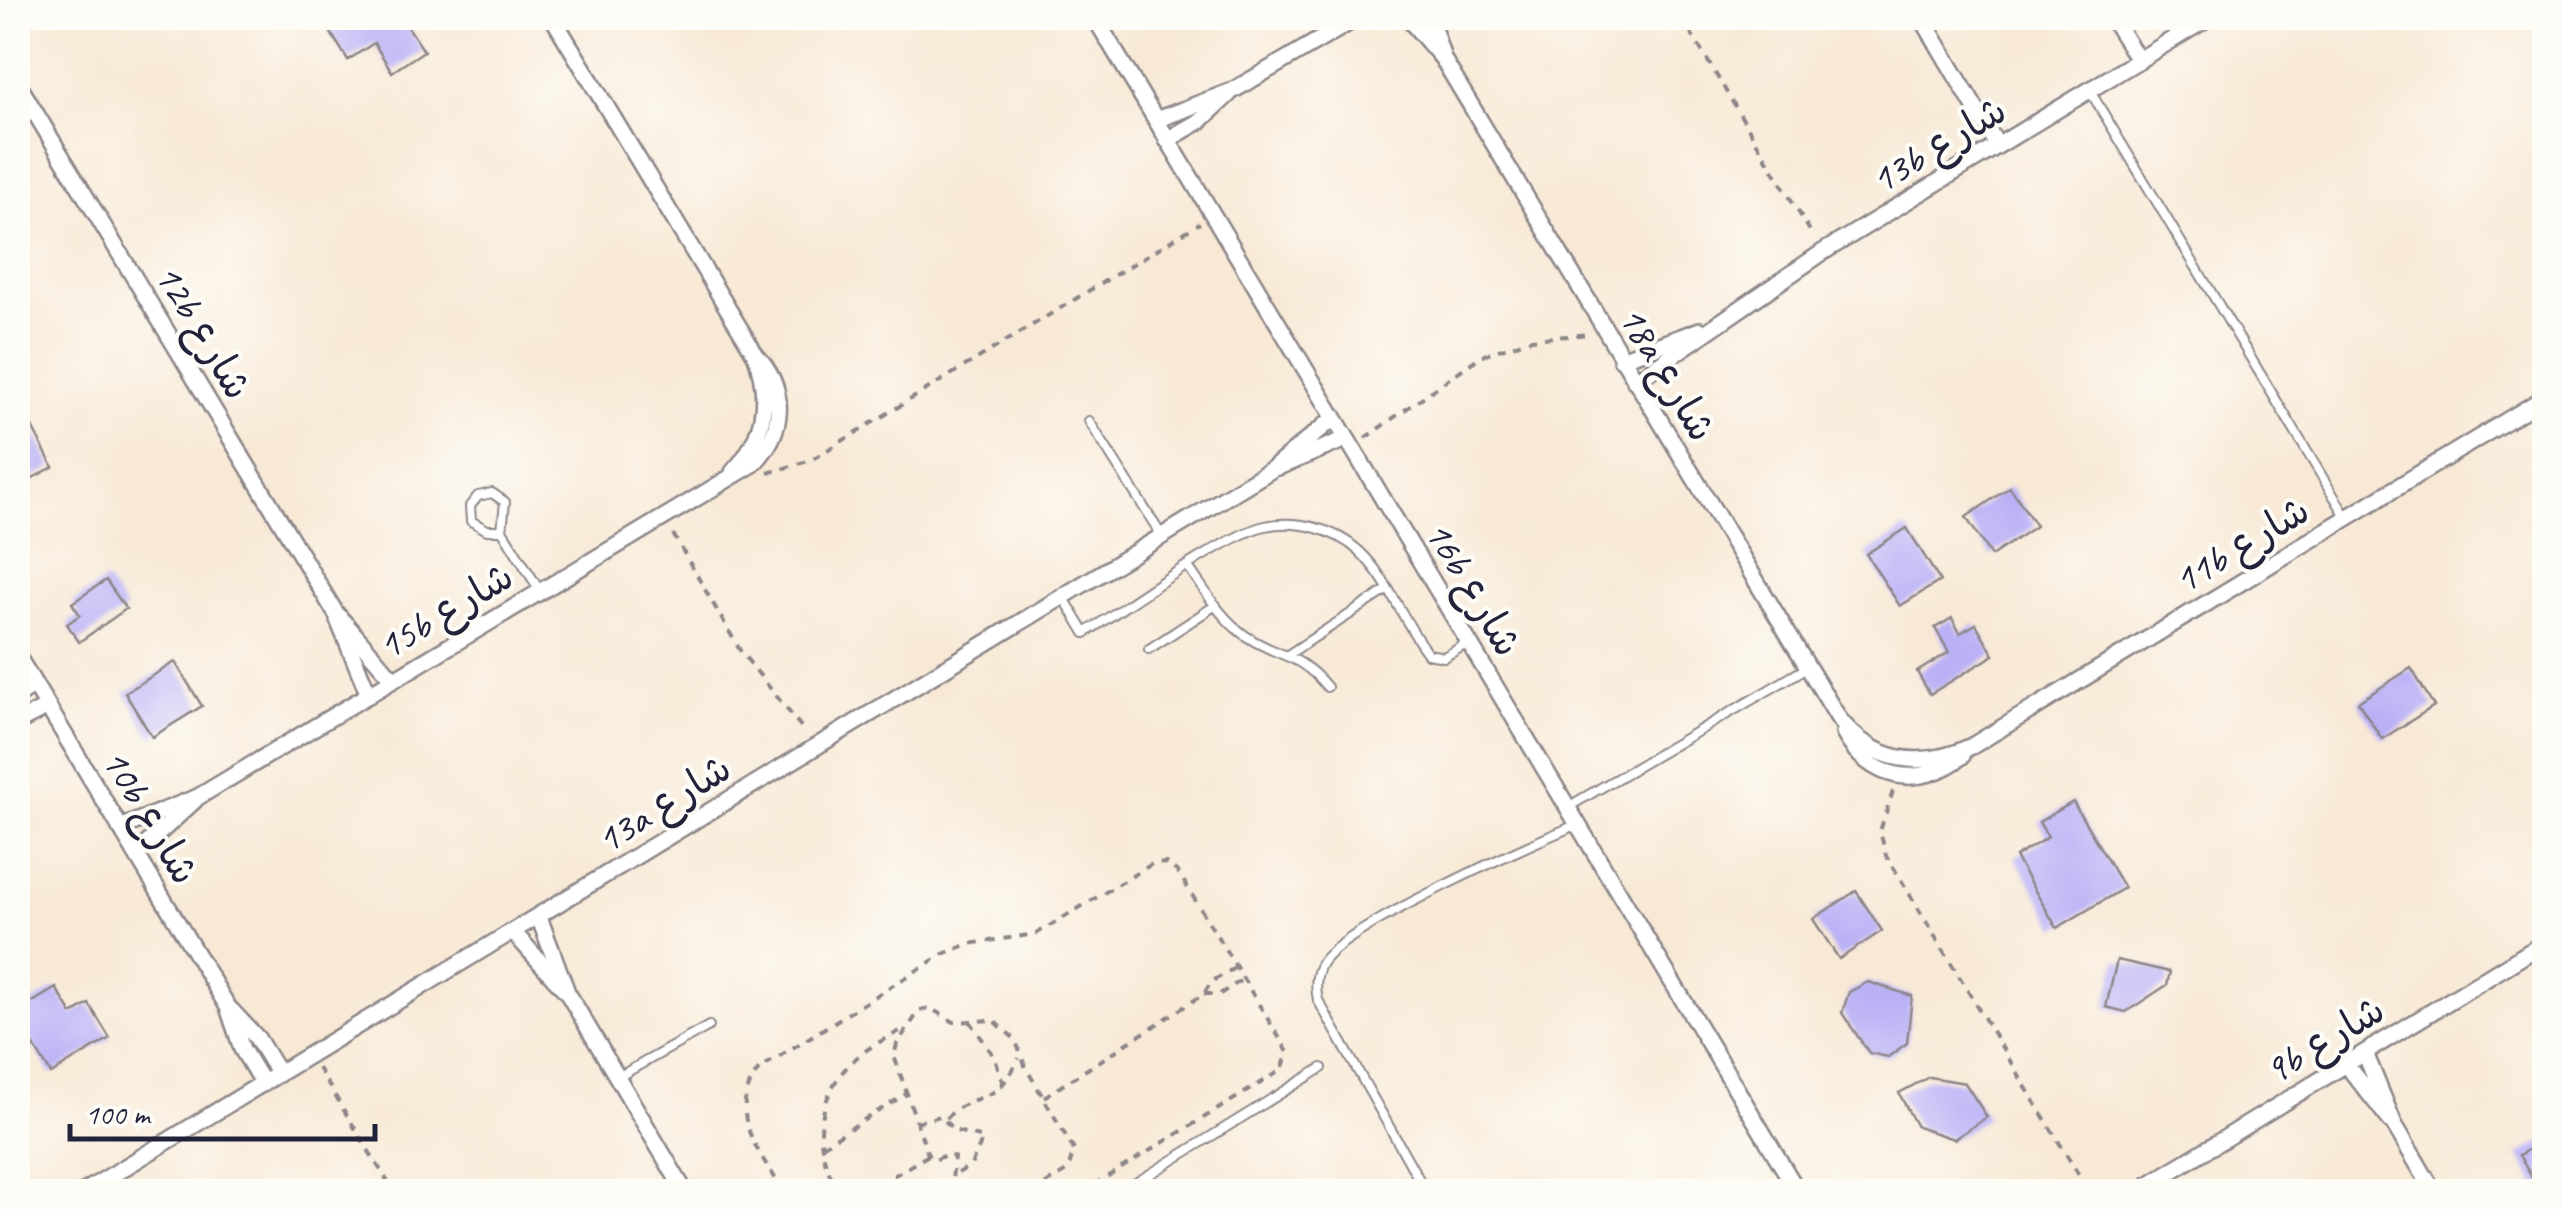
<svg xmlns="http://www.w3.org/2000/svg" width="2562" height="1209" font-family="Caveat,'Playpen Sans Arabic',sans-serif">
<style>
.building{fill:#bab0f6}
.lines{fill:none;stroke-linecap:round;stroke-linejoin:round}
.service-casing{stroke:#8d8688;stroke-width:12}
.minor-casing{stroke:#8d8688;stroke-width:20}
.path{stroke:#8d8688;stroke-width:4;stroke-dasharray:8 8;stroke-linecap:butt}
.service{stroke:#fff;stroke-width:8}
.minor{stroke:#fff;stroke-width:15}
.labels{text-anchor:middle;stroke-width:8;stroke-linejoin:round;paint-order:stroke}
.street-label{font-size:40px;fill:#22223b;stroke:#fdfcf7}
</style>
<rect width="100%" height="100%" fill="#fdfcf7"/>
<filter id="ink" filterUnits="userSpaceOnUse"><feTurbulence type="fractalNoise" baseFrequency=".01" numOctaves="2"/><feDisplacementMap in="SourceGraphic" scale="20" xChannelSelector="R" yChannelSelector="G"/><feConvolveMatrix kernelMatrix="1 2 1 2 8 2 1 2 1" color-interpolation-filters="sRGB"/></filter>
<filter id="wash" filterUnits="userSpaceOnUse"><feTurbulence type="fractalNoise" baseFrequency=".0048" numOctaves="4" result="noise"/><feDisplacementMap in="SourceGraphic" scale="40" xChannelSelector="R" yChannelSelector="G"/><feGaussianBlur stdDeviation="2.25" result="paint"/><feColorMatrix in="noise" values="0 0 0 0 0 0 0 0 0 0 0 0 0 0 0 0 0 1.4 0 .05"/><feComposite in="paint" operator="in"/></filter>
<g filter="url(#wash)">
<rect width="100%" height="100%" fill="#f8e9d6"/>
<g id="blocks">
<path class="building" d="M349,18h53l22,33 -32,21 -18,-29 -26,17 -19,-30z
M18,400l35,67 -35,19z
M2010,487l26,39 -45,30 -25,-39z
M1907,528l33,53 -40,25 -34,-52z
M106,580l20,29 -47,33 -12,-18 13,-9 -8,-12z
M1952,618l8,15 16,-9 18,31 -64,39 -13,-22 32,-20 -14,-24z
M175,662l27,44 -50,31 -27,-44z
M2411,668l23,38 -52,33 -24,-37z
M2073,802l51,86 -67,40 -42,-71 33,-20 -9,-15z
M1856,891l26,40 -43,28 -26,-40z
M2117,960l53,12 -3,13 -41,27 -20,-5z
M1868,982l44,14 -5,47 -19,14 -19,-4 -27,-40 7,-21z
M56,988l16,26 17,-10 21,34 -59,36 -33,-54v-9z
M1929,1077l36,6 22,34 -33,22 -37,-12 -18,-34z
M2544,1140v52h-4l-21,-37z"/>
</g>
</g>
<g filter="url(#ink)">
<use href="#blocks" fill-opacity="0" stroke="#8d8688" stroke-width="2.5"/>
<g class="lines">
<g class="service-casing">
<path id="service" d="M2090,91l257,427
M1089,421l73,115
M502,530h-15l-16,-9 -1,-15 8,-10 14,-3 13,9 -3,28 38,61
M1189,568c17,24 33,52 57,68 34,23 51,15 81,51
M1064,598l21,35c41,-26 139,-98 180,-107 32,-7 70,3 94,25 30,28 44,71 69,103l16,3 24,-14
M1149,649l67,-44
M1289,654l98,-64
M1568,807l240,-140
M618,1077l91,-51
M1121,1192l201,-124
M1426,1192l-108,-192c-3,-13 -3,-25 4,-37 23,-37 209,-119 256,-139"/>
</g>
<g class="minor-casing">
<path id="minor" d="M553,18l202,336c16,43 10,84 -22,118
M1095,18l703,1174
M1408,18l35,41 396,660c35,44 83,51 133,27l572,-348
M1430,18l12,37
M1922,18l75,127
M2112,18l27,43
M18,84l317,528 58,67
M1156,120l76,-29 125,-73
M1167,140l33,-19 29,-27
M1621,359l79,-29
M1635,381l188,-129 385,-234
M1278,467l68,-28
M338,620l31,75
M18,657l210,350 14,42 21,35
M18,696l16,-11
M18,722l29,-15
M1844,733c25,47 76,57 118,23
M120,828l78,-31 555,-333c33,-33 34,-76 2,-110
M136,854l59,-54
M539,917l28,75
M515,934l52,58 118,200
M231,1010l26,28 22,36
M2365,1053l29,71 40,68
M2346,1064l45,57
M84,1192l1190,-724 60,-50
M2137,1192l407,-249"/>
</g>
<path class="path" d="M1682,18l131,218
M1365,438l116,-82 50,-17 60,-5
M768,473l43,-13 389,-237
M673,534l68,118 65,81
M1893,791l-13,40 6,24 203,337
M1204,994h16l23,-15
M970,1021l25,37 9,29
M318,1068l76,124
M1044,1097l160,-103 7,-12 25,-15
M946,1118c35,-32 48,-8 73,-60
M916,1122l25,-6 12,14 30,8 -12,27 -19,12
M822,1146l84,-52
M784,1192c-25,-41 -59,-78 -25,-123l184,-115 26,-10 67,-10 116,-70 14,-1 12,9 110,180 -6,18 -200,122
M810,1192l21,-15
M841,1192c-31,-39 -25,-97 11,-130 15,-15 35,-24 54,-34
M866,1192l61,-36
M991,1192l-35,-3 -4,-7 2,-25 -7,-3 -12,6 -7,-5 -34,-99 3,-12 23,-34 10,-2 24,14 39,-2 22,19 11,29 48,82 -6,20 -35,22"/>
<use href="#service" class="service"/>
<use href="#minor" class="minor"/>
</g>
</g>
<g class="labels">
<g class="street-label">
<text transform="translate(1938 144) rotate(-31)" y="14">13b شارع</text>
<text transform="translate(204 331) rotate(59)" y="14">12b شارع</text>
<text transform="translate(1668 373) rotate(59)" y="14">18a شارع</text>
<text transform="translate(2241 544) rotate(-31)" y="14">11b شارع</text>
<text transform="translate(1474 588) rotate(59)" y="14">16b شارع</text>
<text transform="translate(445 610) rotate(-31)" y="14">15b شارع</text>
<text transform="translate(663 803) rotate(-32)" y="14">13a شارع</text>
<text transform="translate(151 816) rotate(59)" y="14">10b شارع</text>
<text transform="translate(2324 1039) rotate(-31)" y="14">9b شارع</text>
</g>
</g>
<rect width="2562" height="1209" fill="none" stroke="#fdfcf7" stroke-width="60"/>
<path d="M70 1124v15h305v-15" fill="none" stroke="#22223b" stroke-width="5"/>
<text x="85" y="1124" font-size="30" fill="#22223b" stroke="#fdfcf7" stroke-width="8" paint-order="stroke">100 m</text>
</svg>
